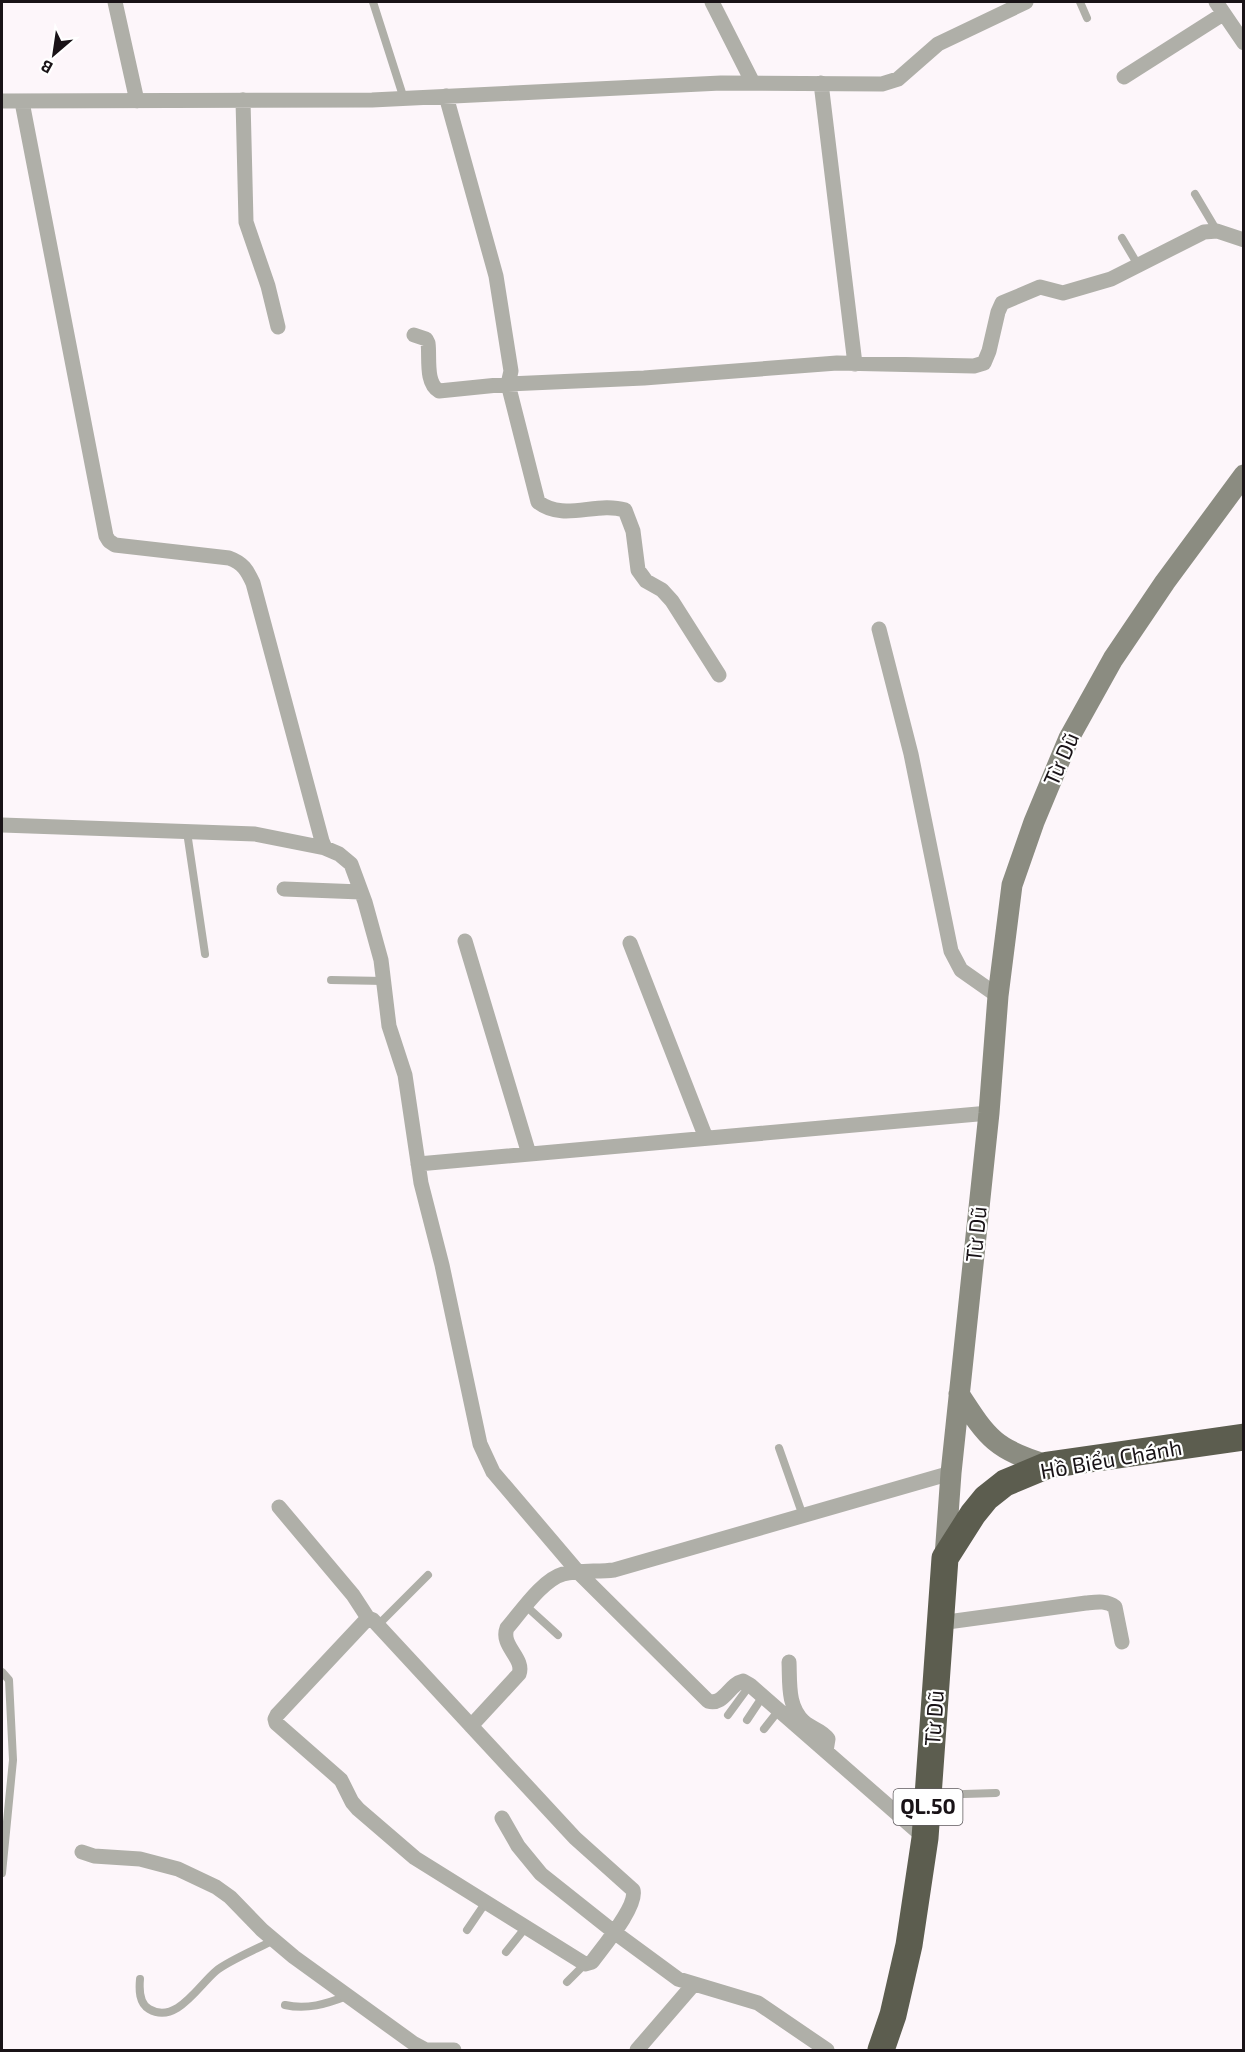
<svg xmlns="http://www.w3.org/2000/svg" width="1245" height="2052" font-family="'Exo 2',sans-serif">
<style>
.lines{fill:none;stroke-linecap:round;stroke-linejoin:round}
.lane{stroke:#afafa8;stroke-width:8}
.street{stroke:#afafa8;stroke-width:15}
.secondary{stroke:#8b8c81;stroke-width:21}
.highway{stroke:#5c5d4f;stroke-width:27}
.labels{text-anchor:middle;stroke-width:4.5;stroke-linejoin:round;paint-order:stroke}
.shield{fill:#fff;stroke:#5e5a5d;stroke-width:1.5}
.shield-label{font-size:21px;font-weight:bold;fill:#191317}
.street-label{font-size:22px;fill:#191317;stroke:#fff}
</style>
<rect width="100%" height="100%" fill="#fdf6fa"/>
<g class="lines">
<path class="lane" d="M373,2l31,97
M1080,2l7,16
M1195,194l22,37
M1122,238l16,27
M187,832l18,122
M331,980l53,1
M779,1448l24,68
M526,1606l32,29
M378,1625l50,-50
M2,1672l7,8 4,80 -11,113
M728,1715l22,-30
M747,1720l16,-24
M764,1729l15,-19
M933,1795l63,-2
M467,1930l19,-28
M506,1952l20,-25
M140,1979c-1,11 -1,24 9,30 27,16 49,-23 67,-38 12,-10 43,-23 58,-31
M567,1982l18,-18
M285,2005c22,5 41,-1 62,-9"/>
<path class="street" d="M115,2l22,99
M712,2l41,81
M1216,2l28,41
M1124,77l99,-63
M821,83l34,281
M243,100l3,122 22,64 10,41
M2,101l370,-1 349,-17 161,1 16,-5 40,-35 88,-42
M22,102l84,434 3,5 6,4 114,13c14,5 18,12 24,25l69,258 3,7 14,6 12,10 14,38 16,58 8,66 16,49 16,108 21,82 38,179 13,28 86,101 129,128c16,5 21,-17 35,-20l7,4 175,153
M414,335l12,4 2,4c2,14 -3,40 11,48l69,-7 3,-13 -15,-95 -50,-180
M879,629l32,125 40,197 10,19 37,26
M719,675l-47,-74 -10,-11 -16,-9 -8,-11 -5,-39 -8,-21c-29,-9 -61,12 -87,-8l-30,-118 136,-6 193,-15 137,3 10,-3 5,-12 9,-39 4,-9 38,-16 23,6 48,-14 93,-47 13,-1 27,9
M2,825l253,9 70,14
M284,889l77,3
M465,941l64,213
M630,943l76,195
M418,1164l571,-51
M279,1507l74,88 15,23 5,2 202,218 58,52c5,16 -31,58 -41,72l-7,2 -170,-106 -57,-49 -6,-7 -11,-22 -65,-57 -1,-4 2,-4 91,-97
M940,1623l146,-20c10,-1 21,-3 29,4l7,35
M789,1662c1,21 -2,44 15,60 8,7 18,8 24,17l-2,12
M471,1726l48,-52c6,-16 -19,-28 -12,-46 14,-16 35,-48 56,-54 16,-4 35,-2 51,-4l337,-97
M502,1818l16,28 23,28 73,58 64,47 80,24 69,47
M82,1852l12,4 46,3 38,10 38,18 14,10 32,33 32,27 119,86 13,7h8
M437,2050h17
M637,2050l56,-65"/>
<path class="secondary" d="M959,1394c29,45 37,56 89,71
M945,1557l6,-84 38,-360 9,-117 14,-111 22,-63 35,-84 44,-79 52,-77 79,-107"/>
<path class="highway" d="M881,2050l12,-35 16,-70 16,-107 20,-280 28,-44 13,-16 19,-15 43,-18 196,-28"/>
</g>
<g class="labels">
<rect class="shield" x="893.5" y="1789" width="69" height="36" rx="4.5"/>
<g class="shield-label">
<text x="928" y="1814">QL.50</text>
</g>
<g class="street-label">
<text transform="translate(1061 759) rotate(-66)" y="8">Từ Dũ</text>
<text transform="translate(976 1234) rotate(-84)" y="8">Từ Dũ</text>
<text transform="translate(1111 1459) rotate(-10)" y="8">Hồ Biểu Chánh</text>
<text transform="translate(934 1718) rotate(-86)" y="8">Từ Dũ</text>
</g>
</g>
<rect width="1245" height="2052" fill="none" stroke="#191317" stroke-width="6"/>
<g transform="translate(54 54) rotate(209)" stroke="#ffffff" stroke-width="4.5" paint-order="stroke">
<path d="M0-4.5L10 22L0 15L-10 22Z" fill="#191317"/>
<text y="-9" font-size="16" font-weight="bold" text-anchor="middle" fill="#191317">B</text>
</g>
</svg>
